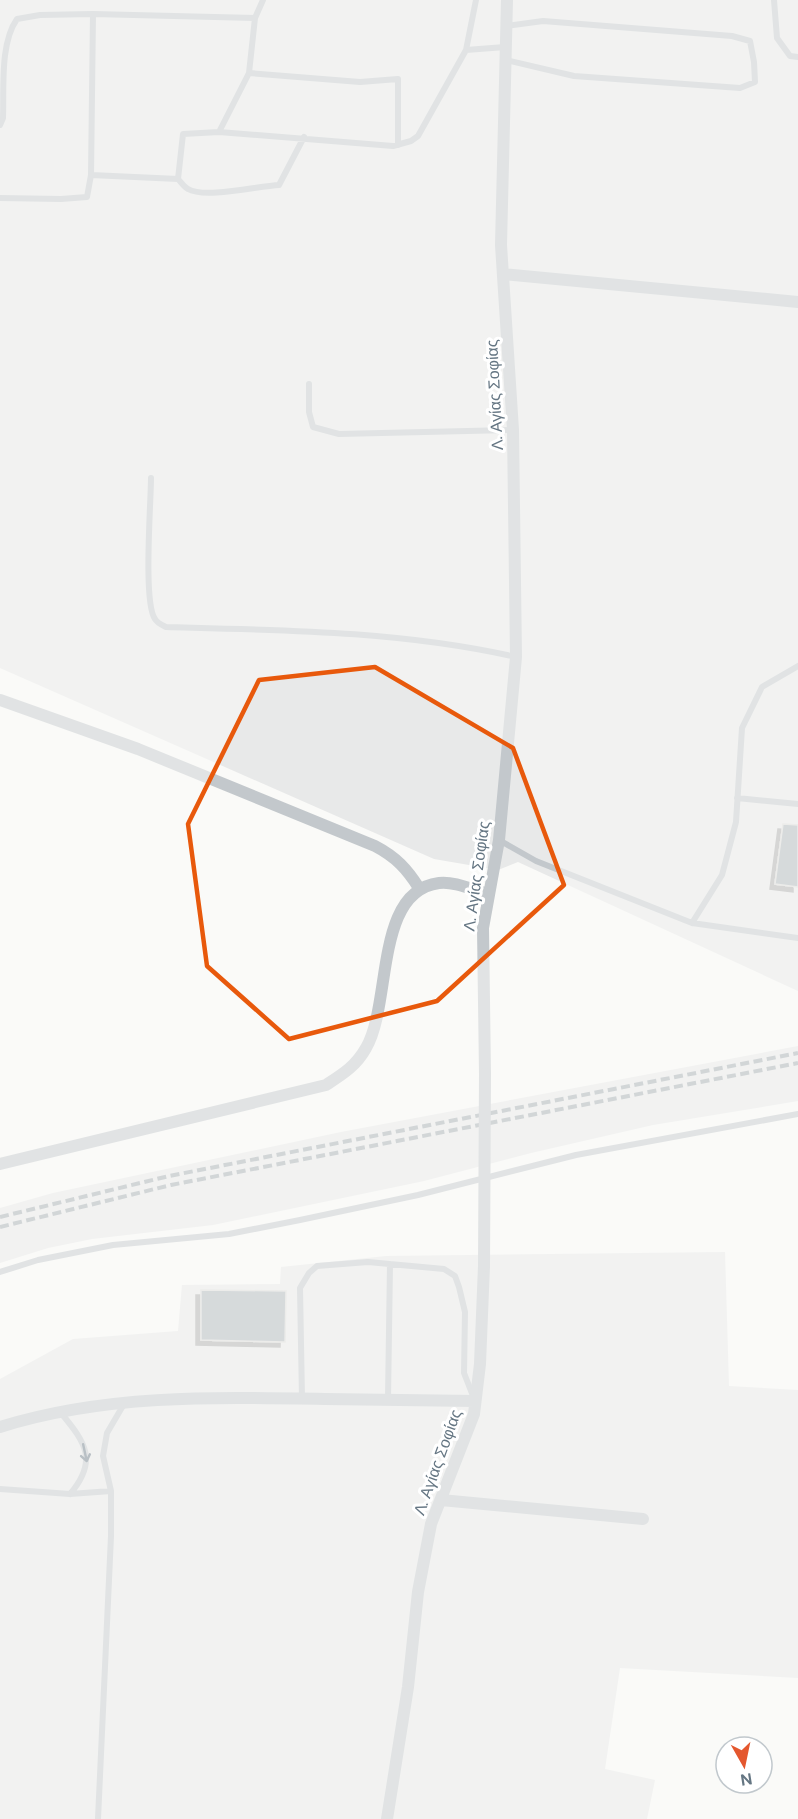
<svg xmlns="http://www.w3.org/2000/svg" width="798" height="1819" font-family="'DM Sans',sans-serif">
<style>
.built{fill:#e8e9e9}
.building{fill:#aab3b9;stroke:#dcdcda;stroke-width:1.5;filter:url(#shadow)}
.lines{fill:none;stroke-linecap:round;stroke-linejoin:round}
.service{stroke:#c3c8cc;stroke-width:6}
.minor{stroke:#c3c8cc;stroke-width:12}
.rail{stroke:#a2aab0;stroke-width:4;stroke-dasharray:9 4.5;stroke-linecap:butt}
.minor-bridge{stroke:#c3c8cc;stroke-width:12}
.oneway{stroke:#6a7a87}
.marked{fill:none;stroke:#e8590c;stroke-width:4.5;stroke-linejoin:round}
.labels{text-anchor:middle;stroke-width:6;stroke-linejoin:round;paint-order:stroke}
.street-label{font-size:16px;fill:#657683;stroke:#fff}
</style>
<defs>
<filter id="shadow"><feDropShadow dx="-5" dy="5" stdDeviation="0" flood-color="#0004"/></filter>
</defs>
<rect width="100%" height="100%" fill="#fafaf8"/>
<path class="built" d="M0,0h798v991l-280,-129 -20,8 -64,-11 -434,-191z
M798,1046v55l-145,24 -122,28 -107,28 -211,44 -121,14 -44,9 -48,15v-55l53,-15 288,-61z
M725,1252l4,134 69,4v288l-178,-10 -15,101 50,11 -8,39h-647v-440l73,-40 105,-8 4,-46 98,-1 1,-17 105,-11z"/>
<path class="building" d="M783,824l15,1v62l-23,-3z
M201,1290l85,1 -1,51 -84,-2z"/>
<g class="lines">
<path class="service" d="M774,0l3,38 13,18 8,1
M466,50l39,-3
M506,60l68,16 166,12 15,-6 -1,-20 -4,-21 -18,-5 -189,-15 -37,5
M249,73l111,9 38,-3v66
M0,125l3,-7c1,-31 -3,-75 14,-99l23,-4 53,-1 162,4
M219,132l30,-59 6,-55 8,-18
M91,175l87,4c3,3 6,8 10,10 17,10 70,-3 91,-4l25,-48
M178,179l5,-45 36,-2 174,14 18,-5 7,-5 48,-86 10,-50
M0,198l61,1 26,-2 4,-22 2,-161
M309,384v28l4,15 26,7 174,-4
M151,478c0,25 -8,124 4,141 2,4 7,6 11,8 117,3 235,4 350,30
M737,798l61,6
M499,840l37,21 156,62 106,15
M692,923l30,-48 14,-53 6,-94 20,-41 36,-21
M0,1272l38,-12 75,-15 116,-11 71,-14 118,-25 158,-40 222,-41
M302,1399l-2,-111 9,-15 8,-7 51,-4 76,7 11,7 4,11 6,25 -1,61 9,23
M388,1399l2,-135
M61,1413c25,30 37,48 9,81
M0,1489l70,5 41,-3
M98,1819l13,-283v-45l-8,-35 4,-23 17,-29"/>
<path class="minor" d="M503,274l295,28
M0,700l138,49 237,97c21,11 32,23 44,42
M485,1074l-2,-146 16,-88 17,-183 -3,-227 -12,-185 6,-245
M0,1164l326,-79c17,-11 30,-19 40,-37 26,-44 8,-157 73,-165 15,-2 34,7 49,11
M0,1427c105,-33 217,-30 325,-28 50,1 100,1 150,2
M441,1500l202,19
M387,1819l21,-132 10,-95 13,-68 43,-110 6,-50 4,-98"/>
<path class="rail" d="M0,1217l169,-41 629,-123
M0,1227l171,-42 627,-122"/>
<path class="minor-bridge" d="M484,1266l1,-192"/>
</g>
<defs><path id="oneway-shaft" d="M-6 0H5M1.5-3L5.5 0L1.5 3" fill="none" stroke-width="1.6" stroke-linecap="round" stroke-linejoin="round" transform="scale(1.5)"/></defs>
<use class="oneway" href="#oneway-shaft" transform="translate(85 1453) rotate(78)"/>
<path d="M0 0H798V1819H0ZM375,667l138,81 51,137 -127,116 -148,38 -82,-73 -19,-142 71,-144z" fill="#fafaf8" fill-opacity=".55" fill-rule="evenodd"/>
<path class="marked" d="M375,667l138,81 51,137 -127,116 -148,38 -82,-73 -19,-142 71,-144z"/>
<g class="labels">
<g class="street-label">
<text transform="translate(494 395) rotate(-93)" y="6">Λ. Αγίας Σοφίας</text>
<text transform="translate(476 876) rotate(-82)" y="6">Λ. Αγίας Σοφίας</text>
<text transform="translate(437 1462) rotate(-70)" y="6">Λ. Αγίας Σοφίας</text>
</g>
</g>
<g transform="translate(744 1765) rotate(171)"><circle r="28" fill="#ffffff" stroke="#c1c8cd" stroke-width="1.5"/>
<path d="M0-4.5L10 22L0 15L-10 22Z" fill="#e4572e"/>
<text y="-9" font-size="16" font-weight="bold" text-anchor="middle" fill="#657683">N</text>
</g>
</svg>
